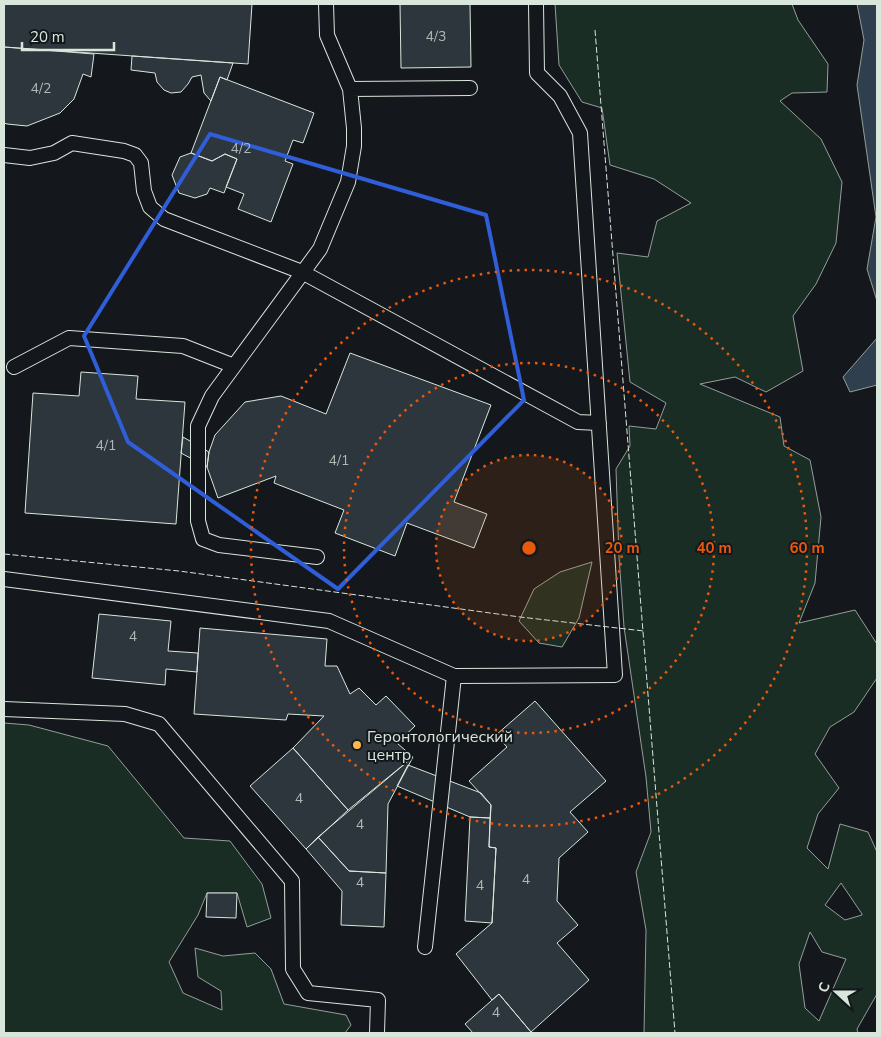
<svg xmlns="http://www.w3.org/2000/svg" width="881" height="1037" font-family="'Nunito Sans',sans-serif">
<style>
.green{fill:#1a2d24;stroke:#939e99;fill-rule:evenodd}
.water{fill:#2f3f4d;stroke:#939e99}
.building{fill:#2c363c;stroke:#d8e6dc}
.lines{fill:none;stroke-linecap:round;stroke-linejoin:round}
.lane-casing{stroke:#d8e6dc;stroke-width:16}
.lane{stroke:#14181c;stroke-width:14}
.fence{stroke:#d8e6dc;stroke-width:1;stroke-dasharray:6 2.5;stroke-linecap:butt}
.marked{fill:none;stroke:#305dd8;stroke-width:4;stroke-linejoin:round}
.ring{fill:none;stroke:#e8590c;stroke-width:2.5;stroke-dasharray:2.5 5}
.poi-dot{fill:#ffb74d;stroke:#14181c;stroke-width:2}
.labels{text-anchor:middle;stroke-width:4;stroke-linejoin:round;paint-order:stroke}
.number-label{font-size:14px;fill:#adbab4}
.poi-label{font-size:16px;fill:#d8e6dc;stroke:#14181c;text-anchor:start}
.centre{fill:#e8590c;stroke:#14181c;stroke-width:2.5}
.ring-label{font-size:15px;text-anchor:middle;font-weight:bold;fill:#e8590c;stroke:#14181c;stroke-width:4;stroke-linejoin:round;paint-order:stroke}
</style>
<rect width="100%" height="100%" fill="#14181c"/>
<path class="green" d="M555,4h237l6,16 30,44 -1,28 -35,1 -12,8 41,38 21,43 -6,61 -20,41 -23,32 10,55 -37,21 -31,-15 -35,7 80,33 4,29 26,14 11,57 -6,66 -16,40 56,-13 22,34v34l-23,34 -24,15 -15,27 24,34 -21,26 -11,34 21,21 12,-45 28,8 9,20v142l-20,35 1,4h-214l2,-103 -10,-58 15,-40 -5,-55 -22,-150 -5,-70 -3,-88 14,-23 -1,-20 27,3 10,-26 -36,-21 -13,-129 31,4 9,-36 34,-18 -37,-24 -44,-14 -8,-57 -20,-6 -23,-37zM841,883l21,31v1l-17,5 -20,-15zM810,932l12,20 24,7 -27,62 -14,-13 -6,-44z
M592,562l-13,56 -17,29 -23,-4 -20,-22 15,-32 26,-17z
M4,723l25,2 79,21 76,92 46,3 32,43 9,34 -24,9 -10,-34h-30l-9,22 -29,47 14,31 39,17 -1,-19 -23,-14 -3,-29 28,8 32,-3 16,16 13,35 62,11 5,10 -6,8h-341z"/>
<path class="water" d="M857,4h20v297l-10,-32 9,-52 -19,-132 7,-45z
M877,338v47l-27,7 -7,-15z"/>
<path class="building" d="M4,4h248l-4,60 -244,-17z
M400,4h70l1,63 -70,1z
M4,47l90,7 -3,23 -8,-3 -9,25 -14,14 -33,13 -20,-2 -3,-1z
M132,56l101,7 -6,17 -7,-3 -9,24 -7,-8 -3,-18 -9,2 -4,7 -7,8 -10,1 -7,-3 -7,-8 -2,-9 -24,-3z
M220,77l94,36 -11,30 -10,-3 -8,21 8,3 -22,58 -33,-13 6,-15 -18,-7 11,-28 -12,-5 -13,7 -21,-8z
M191,153l21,8 13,-7 12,5 -13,34 -14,-5 -3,6 -12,4 -16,-5 -7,-18 8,-18z
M350,353l141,52 -37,97 33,12 -13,34 -67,-25 -12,33 -60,-23 9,-23 -70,-27 2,-7 -58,22 -11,-31 2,-15 6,-17 30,-33 36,-6 45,18z
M81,372l57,4 -2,23 49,3 -9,122 -151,-11 8,-120 46,3z
M183,437l26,15 -2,15 -26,-14z
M99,614l72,7 -3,30 30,2 -1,19 -31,-3 -1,16 -73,-7z
M200,628l127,11 -2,27h12l13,28 9,-6 17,17 10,-9 29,30 -18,17 16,14 -65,53 -55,-62 31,-32 -36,-2 -2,6 -92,-6z
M535,701l71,80 -36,31 18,20 -29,26 -2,43 21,24 -21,18 32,37 -58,52 -32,-38 -7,6 -36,-46 36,-31 4,-75 -7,-1 2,-42 -22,-24 38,-34 -11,-12z
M293,748l55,62 -42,39 -56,-63z
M413,757l-25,47 -2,69 -37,-2 -31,-34z
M408,765l73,28 10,12 -1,13 -20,-1 -73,-31z
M470,817l20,1 -1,29 7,1 -4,75 -27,-2z
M318,837l31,34 37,2 -2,54 -43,-2 1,-34 -36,-42z
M207,893h30l-1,25 -30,-1z
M499,994l32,38 1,1h-59l-8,-9z"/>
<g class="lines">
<g class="lane-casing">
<path id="lane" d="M350,89l120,-1
M4,155l26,3 24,-5 18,-10 52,8 11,4 6,8 3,28 6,16 14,12 138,53 276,150 21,1
M14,367l55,-29 114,8 51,20
M317,557l-98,-12 -16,-6 -5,-18v-95l14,-30 108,-147 28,-67 6,-36v-18l-4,-39 -23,-54 -1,-31
M4,579l325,42 125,55 161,-1 -35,-542 -20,-37 -23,-23 -1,-69
M4,709l121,5 34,10 133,157 1,88 15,24 70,7 -1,33
M425,947l29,-271"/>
</g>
<use href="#lane" class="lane"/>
<path class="fence" d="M595,30l80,1003
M4,554l175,17 341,46 124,14"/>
</g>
<path class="marked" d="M210,134l276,81 38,185 -186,189 -210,-147 -44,-106z"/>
<circle cx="529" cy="548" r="93" fill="#e8590c" fill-opacity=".12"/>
<g class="ring">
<circle cx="529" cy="548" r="93"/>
<circle cx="529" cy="548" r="185"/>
<circle cx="529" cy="548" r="278"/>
</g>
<circle class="poi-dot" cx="357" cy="745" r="5"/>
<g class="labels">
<g class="number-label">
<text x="436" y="41">4/3</text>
<text x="41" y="93">4/2</text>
<text x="241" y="153">4/2</text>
<text x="106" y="450">4/1</text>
<text x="339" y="465">4/1</text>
<text x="133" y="641">4</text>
<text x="299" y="803">4</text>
<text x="360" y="829">4</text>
<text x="526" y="884">4</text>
<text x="360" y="887">4</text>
<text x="480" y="890">4</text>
<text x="496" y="1017">4</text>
</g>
<g class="poi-label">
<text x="367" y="742">Геронтологический<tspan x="367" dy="18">центр</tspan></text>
</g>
</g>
<circle cx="529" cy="548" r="8" class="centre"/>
<g class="ring-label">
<text x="622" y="553">20 m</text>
<text x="714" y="553">40 m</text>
<text x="807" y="553">60 m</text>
</g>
<rect width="881" height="1037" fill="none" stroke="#d8e6dc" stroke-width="10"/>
<g transform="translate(836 992) rotate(291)" stroke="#14181c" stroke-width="4" paint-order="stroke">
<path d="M0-4L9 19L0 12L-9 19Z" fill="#d8e6dc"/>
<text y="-8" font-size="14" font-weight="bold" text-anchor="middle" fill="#d8e6dc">С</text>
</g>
<path d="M22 42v8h92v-8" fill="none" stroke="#d8e6dc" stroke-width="2.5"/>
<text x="30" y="42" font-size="15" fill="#d8e6dc" stroke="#14181c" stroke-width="4" paint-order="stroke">20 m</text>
</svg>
